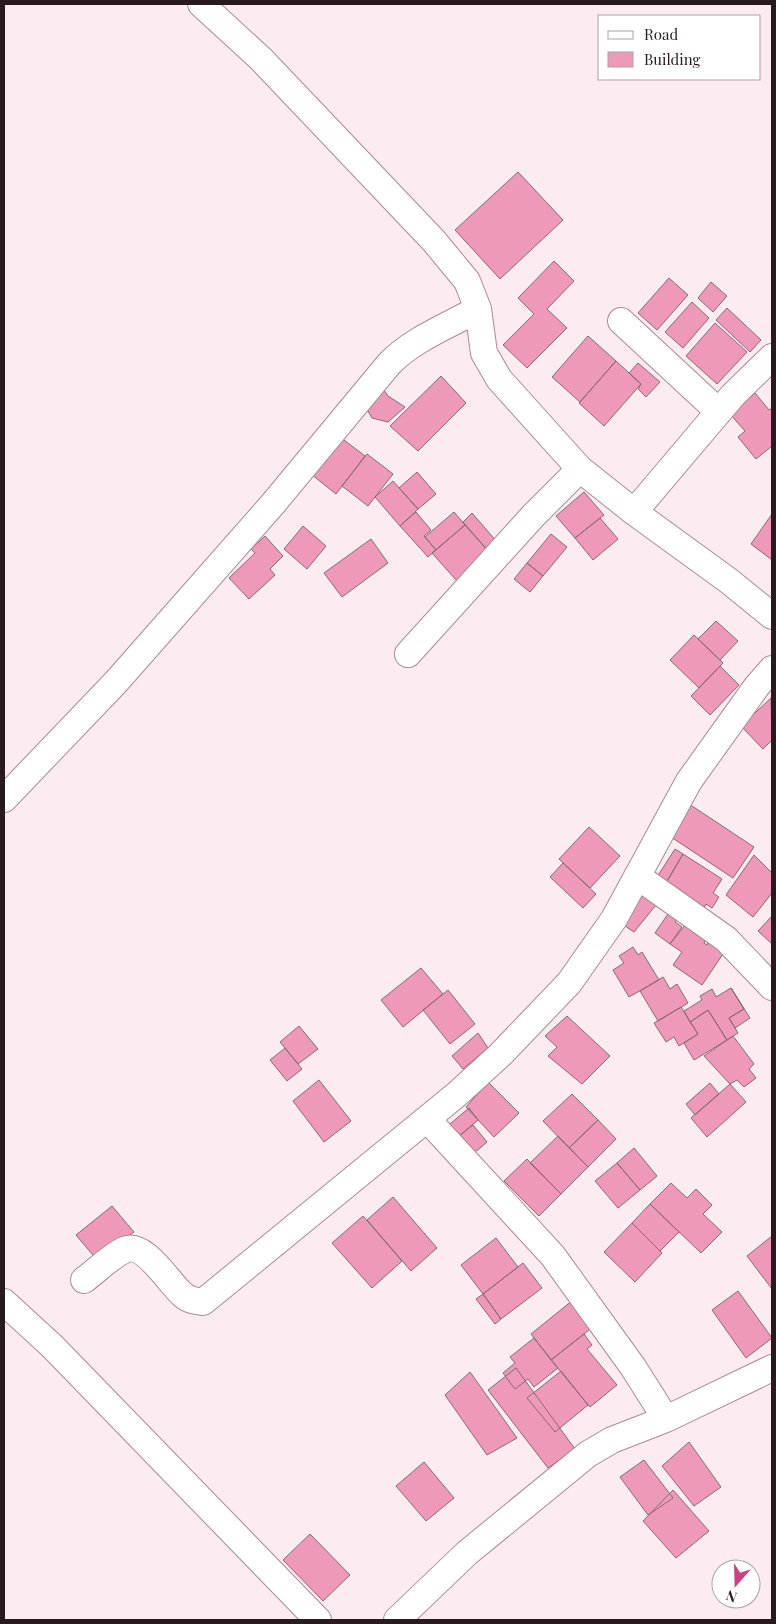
<svg xmlns="http://www.w3.org/2000/svg" width="776" height="1624" font-family="'Playfair Display',serif">
<style>
.building{fill:#ef99ba;stroke:#8b6774}
.lines{fill:none;stroke-linecap:round;stroke-linejoin:round}
.minor-casing{stroke:#ae8895;stroke-width:28}
.minor{stroke:#fff;stroke-width:26}
</style>
<rect width="100%" height="100%" fill="#fcebf1"/>
<path class="building" d="M518,172l45,48 -63,59 -45,-49z
M554,261l20,20 -27,28 20,19 -40,40 -24,-23 31,-31 -16,-16z
M669,278l19,17 -31,35 -19,-17z
M711,282l16,14 -14,16 -15,-14z
M692,302l17,16 -26,30 -18,-16z
M727,308l34,32 -11,12 -34,-32z
M715,323l32,29 -30,32 -31,-28z
M588,336l28,25 -36,41 -28,-25z
M616,361l25,23 -37,42 -25,-23z
M638,363l22,19 -14,15 -8,-8 3,-5 -12,-11z
M441,376l25,27 -48,48 -28,-25z
M380,384l8,12 17,11 -17,15 -16,-4 -9,-15z
M755,393l14,17 3,-2v38l-16,13 -18,-22 7,-6 -15,-17z
M340,437l25,19 -29,38 -25,-20z
M367,454l26,20 -25,32 -26,-20z
M417,472l19,22 -18,15 -19,-21z
M393,481l25,28 -18,17 -25,-29z
M584,492l20,23 -29,23 -19,-22z
M416,512l15,18 -7,6 12,14 -8,7 -28,-31z
M454,512l11,13 -29,25 -11,-13z
M472,513l25,29 -8,10 -26,-30z
M772,514v46l-21,-16z
M600,518l18,21 -25,21 -18,-22z
M465,525l24,27 -32,29 -25,-28z
M303,526l23,20 -19,23 -23,-20z
M551,534l16,13 -24,29 -16,-13z
M265,536l18,20 -13,13 5,6 -26,24 -20,-21 26,-25 -4,-4z
M371,539l17,24 -46,34 -18,-24z
M527,563l16,13 -13,16 -16,-13z
M716,621l22,20 -18,19 -22,-21z
M694,635l29,28 -24,25 -29,-28z
M720,666l19,19 -29,30 -19,-19z
M771,698l1,42 -9,9 -22,-23z
M689,804l65,43 -21,31 -65,-43z
M589,827l31,29 -30,32 -31,-29z
M675,849l8,5 -17,29 -9,-6z
M683,854l39,25 -9,14 6,4 -7,11 -6,-4 -2,4 -38,-25z
M754,855l18,18v20l-19,24 -27,-22z
M563,863l33,31 -13,14 -33,-31z
M640,883l20,17 -26,32 -18,-12z
M670,911l9,6 -4,5 7,5 -12,17 -15,-11z
M772,916v28l-14,-13z
M686,924l21,14 -3,5 3,2 4,-8 16,11 -25,37 -29,-20 9,-13 -12,-8z
M633,947l5,8 4,-3 17,28 -30,17 -16,-27 11,-7 -5,-7z
M421,968l22,26 -40,33 -22,-27z
M663,977l7,12 7,-5 11,19 -30,18 -18,-30z
M731,988l13,21 -15,9 9,15 -11,7 -19,-30 -18,12 -6,-11 18,-11 -2,-4 12,-7 4,8z
M731,988l19,30 -15,10 -6,-10 15,-9z
M448,990l27,34 -25,20 -27,-34z
M681,1007l17,27 -19,12 -5,-9 -8,5 -12,-19z
M708,1010l19,30 -33,20 -10,-17 14,-9 -8,-12z
M567,1016l43,40 -28,28 -34,-28 9,-9 -12,-11z
M299,1026l19,23 -20,15 -18,-22z
M478,1033l10,15 -25,21 -11,-13z
M733,1036l21,28 -5,5 7,9 -12,9 -7,-7 -7,4 -26,-28z
M285,1048l17,21 -15,12 -17,-21z
M319,1080l32,41 -27,21 -31,-41z
M488,1082l31,31 -25,24 -28,-30z
M710,1083l9,11 -24,21 -9,-11z
M730,1084l16,18 -39,35 -16,-19z
M572,1094l26,26 -29,28 -26,-27z
M469,1108l9,12 -19,16 -9,-12z
M598,1120l18,19 -28,28 -19,-19z
M473,1125l14,17 -13,11 -15,-17z
M558,1136l30,31 -27,27 -31,-31z
M634,1148l23,28 -17,14 -23,-27z
M527,1159l34,35 -22,22 -35,-35z
M617,1163l23,27 -22,18 -23,-27z
M671,1183l16,15 9,-9 16,16 -9,9 19,18 -21,21 -51,-49z
M393,1197l44,51 -26,23 -44,-51z
M650,1204l29,28 -19,19 -28,-28z
M112,1206l22,26 -36,29 -22,-26z
M363,1216l39,45 -30,27 -40,-45z
M632,1223l30,30 -27,29 -31,-30z
M772,1236v53l-25,-33z
M496,1238l22,29 -35,27 -22,-29z
M523,1263l19,25 -41,31 -18,-25z
M738,1291l34,47 -26,20 -34,-48z
M483,1294l18,25 -6,5 -19,-25z
M573,1300l21,26 -43,34 -20,-26z
M584,1334l8,11 -5,4 30,36 -27,22 -39,-47z
M534,1338l24,30 -24,19 -6,-8 -13,10 -12,-16 12,-10 -5,-6z
M516,1368l59,81 -27,19 -60,-78z
M561,1371l27,34 -33,27 -28,-34z
M470,1372l47,66 -30,17 -42,-60z
M689,1442l32,45 -27,19 -32,-40z
M644,1460l29,38 -25,17 -28,-38z
M424,1462l30,36 -28,23 -30,-35z
M673,1490l36,41 -33,27 -33,-37z
M310,1534l40,41 -27,26 -40,-41z"/>
<g class="lines">
<g class="minor-casing">
<path id="minor" d="M201,4l60,55 173,182 33,40 11,28 6,44 15,26 81,90 54,43 95,69 43,35
M621,321l98,91
M634,512l99,-117 39,-38
M408,654l125,-138 47,-47
M4,799l112,-117 156,-177 117,-141c24,-25 59,-38 89,-55
M637,876l89,63 46,48
M427,1119l126,137 80,111 33,52
M84,1280c12,-9 26,-23 40,-30 20,-10 45,33 58,44 6,6 13,7 21,8l253,-207 44,-40 69,-72 45,-64 75,-138 68,-95 15,-17
M4,1302l48,44 266,274
M397,1620l70,-67 121,-99 24,-14 54,-21 106,-51"/>
</g>
<use href="#minor" class="minor"/>
</g>
<rect width="776" height="1624" fill="none" stroke="#281a1f" stroke-width="10"/>
<rect x="598" y="15" width="162" height="65" fill="#ffffff" stroke="#a9a3a5"/>
<rect x="608" y="31" width="25" height="8" fill="#ffffff" stroke="#a9a3a5"/>
<text x="644" y="40" font-size="15" fill="#281a1f">Road</text>
<rect x="608" y="52" width="25" height="15" fill="#ef99ba" stroke="#a9a3a5"/>
<text x="644" y="65" font-size="15" fill="#281a1f">Building</text>
<g transform="translate(736 1584) rotate(200)"><circle r="24" fill="#ffffff" stroke="#a9a3a5"/>
<path d="M0-4L9 19L0 12L-9 19Z" fill="#c94281"/>
<text y="-8" font-size="14" font-weight="bold" text-anchor="middle" fill="#281a1f">N</text>
</g>
</svg>
